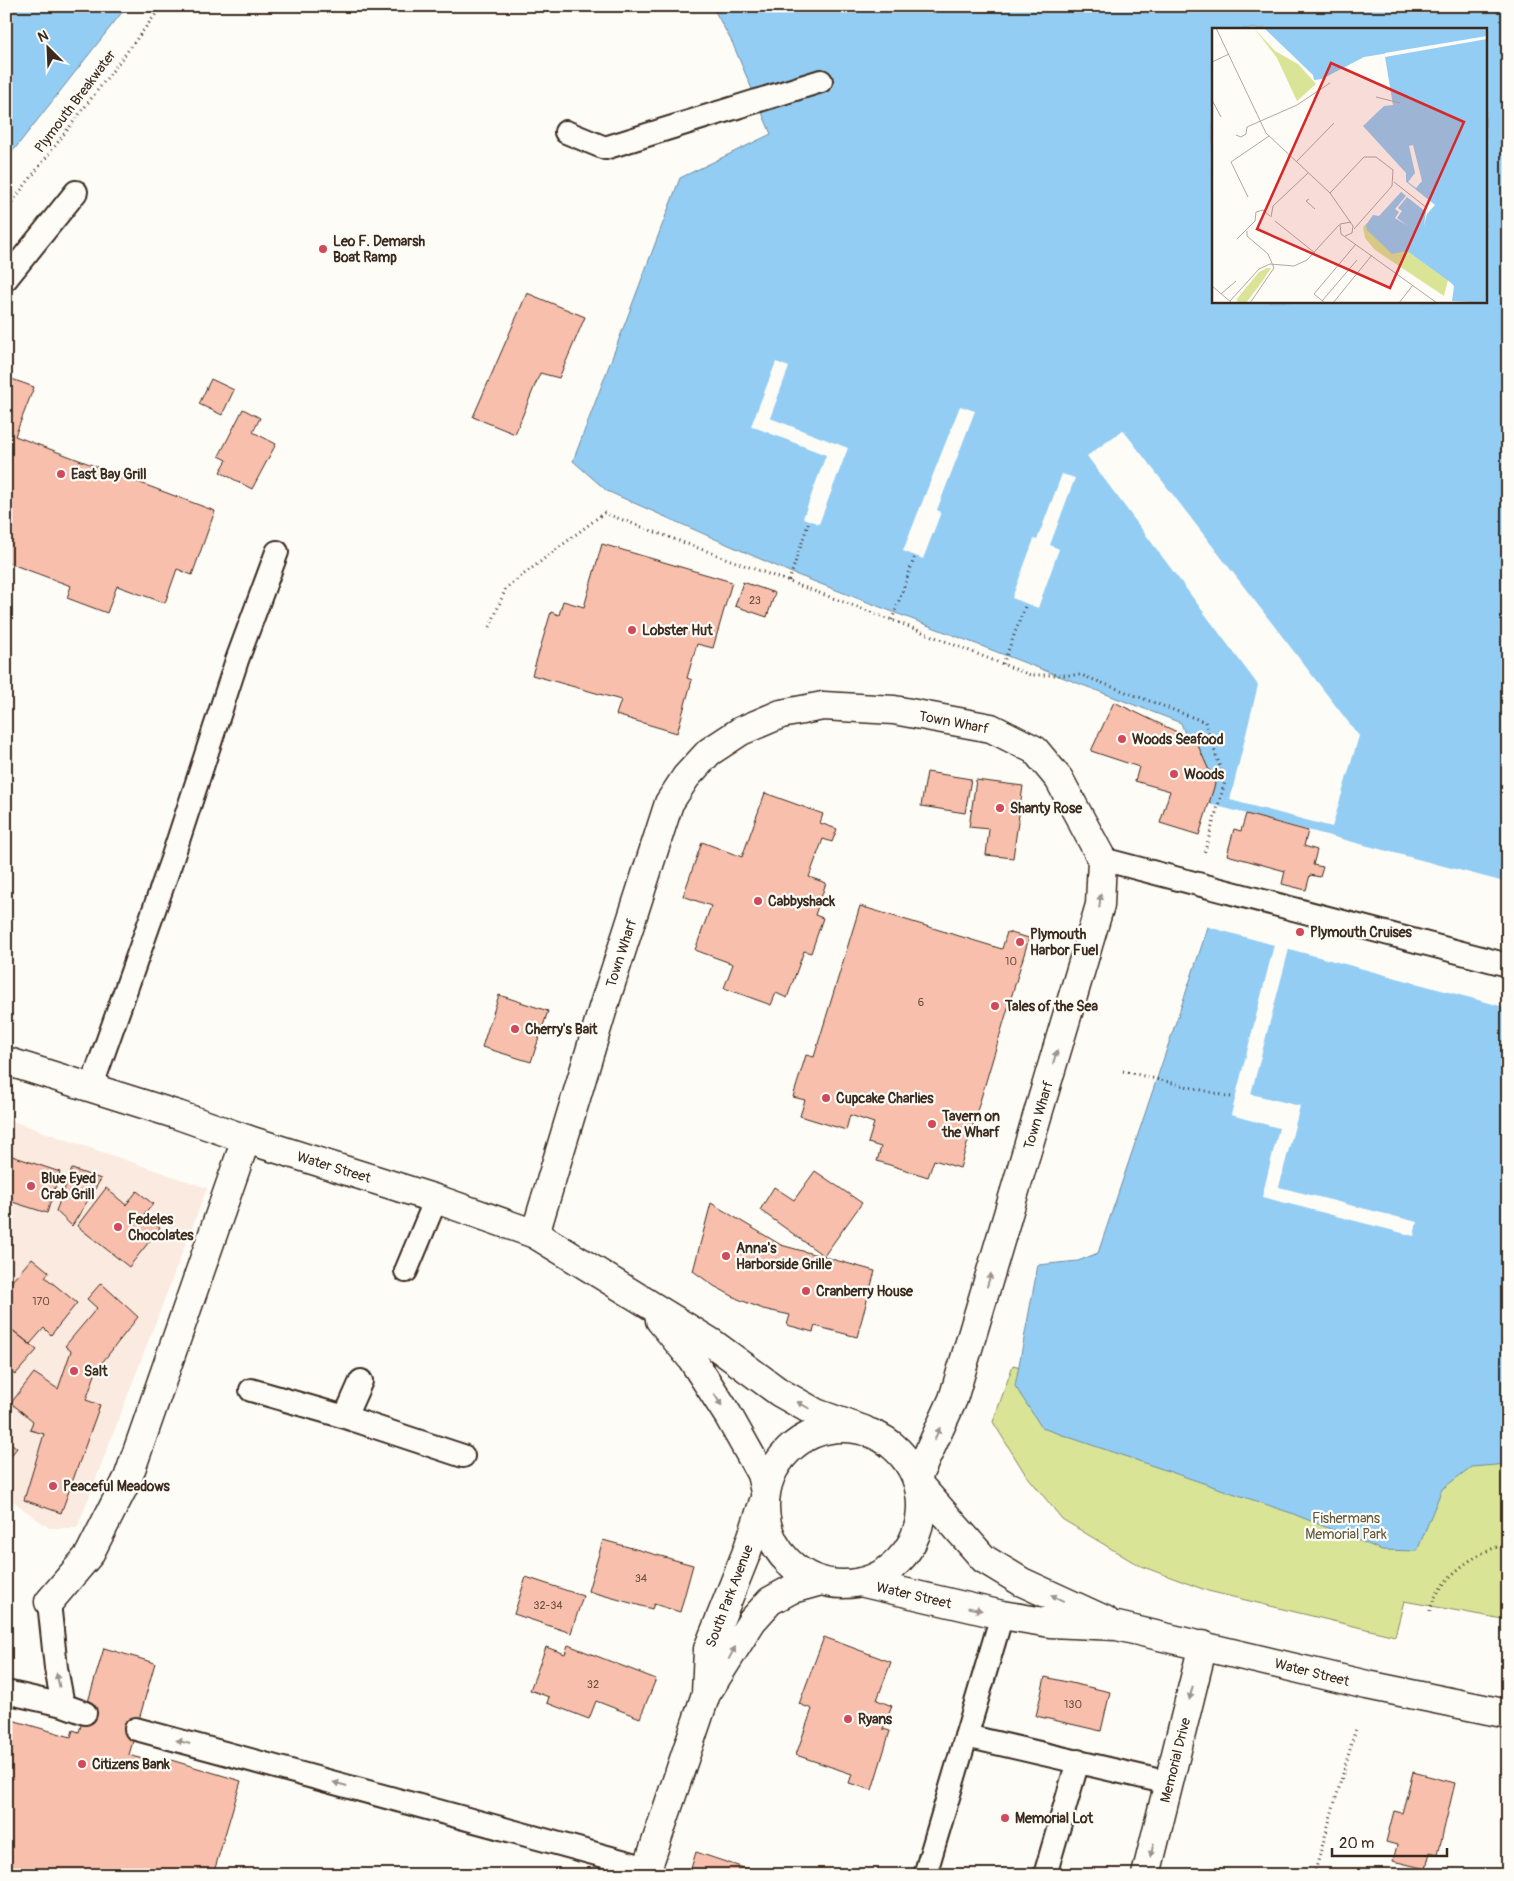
<svg xmlns="http://www.w3.org/2000/svg" width="1514" height="1881" font-family="Pangolin,sans-serif">
<style>
.built{fill:#fbeae0}
.green{fill:#d9e497;stroke:#8a875a}
.water{fill:#94cdf3;stroke:#708c9e;fill-rule:evenodd}
.pier{fill:#fdfcf7}
.building{fill:#f7bfac;stroke:#3b2a1e}
.lines{fill:none;stroke-linecap:round;stroke-linejoin:round}
.service-casing{stroke:#3b2a1e;stroke-width:26}
.minor-casing{stroke:#3b2a1e;stroke-width:31}
.tertiary-casing{stroke:#3b2a1e;stroke-width:31}
.secondary-casing{stroke:#3b2a1e;stroke-width:31}
.path{stroke:#3b2a1e;stroke-width:3;stroke-dasharray:1 4;stroke-linecap:butt}
.service{stroke:#fdfcf7;stroke-width:22}
.minor{stroke:#fdfcf7;stroke-width:28}
.tertiary{stroke:#fdfcf7;stroke-width:28}
.secondary{stroke:#fdfcf7;stroke-width:28}
.oneway{fill:#9c938a}
.poi-dot{fill:#d1495b;stroke:#fdfcf7;stroke-width:2}
.labels{text-anchor:middle;stroke-width:4.5;stroke-linejoin:round;paint-order:stroke}
.number-label{font-size:11px;fill:#6a4f42}
.street-label{font-size:14px;fill:#3b2a1e;stroke:#fdfcf7}
.poi-label{font-size:14px;font-weight:bold;fill:#3b2a1e;stroke:#fdfcf7;text-anchor:start}
.park-label{font-size:14px;fill:#62583c;stroke:#fdfcf7}
.inset-road{fill:none;stroke:#afa8a0;stroke-width:1}
.view{fill:#d62828;fill-opacity:0.15;stroke:#d62828;stroke-width:2.5}
.inset-edge{fill:none;stroke:#3b2a1e;stroke-width:2.5}
</style>
<rect width="100%" height="100%" fill="#fdfcf7"/>
<filter id="ink" filterUnits="userSpaceOnUse"><feTurbulence type="fractalNoise" baseFrequency=".02" numOctaves="2"/><feDisplacementMap in="SourceGraphic" scale="10" xChannelSelector="R" yChannelSelector="G"/><feConvolveMatrix kernelMatrix="1 2 1 2 8 2 1 2 1" color-interpolation-filters="sRGB"/></filter>
<g filter="url(#ink)">
<path class="built" d="M6,1119l201,69 -130,340h-28l-43,-32z"/>
<path class="green" d="M1013,1365l91,24 404,15v216l-104,-19 -9,35 -187,-45 -70,-26 -76,-46 -38,-47 -31,-50z"/>
<path class="water" d="M6,6h121l-121,154z
M712,6h796v1458l-37,3 -29,22 -25,62 -35,-1 -91,-37 -249,-85 -27,-42 23,-121 40,-4 20,-8 110,-326 3,-123 -30,-81 -389,-150 -185,-82 -34,-30 107,-283 91,-44 -39,-92zM1213,29h272v272h-272z"/>
<path class="pier" d="M776,362l13,5 -19,51 78,30 -29,76 -16,-6 23,-63 -75,-29z
M960,406l15,5 -38,99 4,2 -18,47 -20,-8z
M1123,430l236,306 -27,91 -102,-27 28,-115 -171,-229z
M1062,474l13,4 -25,67 9,4 -21,59 -26,-10 22,-59 3,1z
M1209,804l299,79v125l-219,-59 -38,145 49,12 -21,81 138,35 -3,14 -152,-39 17,-69 -48,-13 43,-170 -69,-19z"/>
<path class="building" d="M527,293l58,24 -26,61 -19,-5 -25,61 -42,-17z
M6,377l28,10 -19,49 200,75 -23,64 -15,-6 -12,34 -48,-17 -10,27 -40,-15 4,-12 -65,-24z
M211,379l23,11 -12,25 -23,-11z
M243,409l17,9 -7,14 23,12 -24,45 -32,-17 7,-12 -8,-4z
M602,544l130,38 -19,66 -16,-4 -10,34 5,2 -15,53 -61,-18 5,-15 -89,-25 19,-63 8,3 4,-14 21,6z
M743,582l32,11 -8,24 -32,-11z
M1114,702l82,39 19,43 -16,51 -39,-12 10,-32 -35,-10 4,-14 -48,-16z
M927,772l44,7 -6,34 -44,-7z
M976,780l47,6 -10,72 -27,-3 3,-26 -20,-2z
M765,793l58,21 -3,9 17,6 -5,13 -9,-3 -14,38 17,6 -11,32 8,3 -12,35 -7,-2 -17,47 -11,-5 -5,12 -47,-17 9,-24 -38,-14 16,-44 -28,-10 19,-54 40,15z
M1246,814l62,17 -4,15 13,4 -4,15 10,2 -3,10 -10,-2 -4,15 -24,-6 3,-13 -58,-16 7,-26 7,2z
M860,906l142,43 5,-17 22,6 -69,230 -26,-8 -6,17 -51,-16 4,-14 -13,-4 6,-20 -24,-8 -4,15 -46,-14 5,-16 -12,-3 13,-42 8,2z
M499,995l49,16 -17,51 -49,-15z
M6,1154l54,18 -13,41 -41,-13z
M72,1169l29,10 -29,47 -16,-15z
M815,1171l47,32 -38,53 -64,-46 14,-23 20,13z
M106,1188l20,17 11,-14 16,13 -9,11 16,13 -31,39 -52,-41z
M711,1203l70,42 94,26 -18,66 -42,-11 -2,6 -26,-7 3,-10 -27,-6 -25,-10 -24,-13 -21,-15z
M32,1258l17,14 -4,5 32,26 -26,32 -7,-7 -14,16 -24,-19v-26l2,-2 -2,-2v-7z
M101,1283l37,34 -41,52 -11,31 14,5 -39,108 -37,-13 20,-66 -14,-4 3,-9 -22,-18 23,-30 24,16 13,-38 -6,-5 32,-38 -10,-9z
M6,1325l31,25 -22,25 -9,-7z
M6,1439l11,9 -11,14z
M603,1540l90,25 -13,47 -26,-8 -2,5 -64,-18z
M526,1577l57,19 -12,37 -57,-19z
M824,1637l67,25 -14,38 15,6 -9,23 7,2 -18,59 -23,-7 3,-9 -56,-19 16,-46 -13,-5z
M568,1645l88,34 -16,39 -44,-17 -7,18 -42,-16 2,-6 -19,-7 16,-43 19,7z
M104,1648l51,15 -26,92 40,12 2,-7 70,21 -28,94h-207v-133l6,-22 59,17 2,-7 6,2z
M1045,1677l65,15 -9,39 -65,-15z
M1413,1772l42,11 -17,71 -8,-2 -4,17 -33,-8 4,-16 -11,-3 8,-31 8,2z
M696,1852l69,23h-76z"/>
<g class="lines">
<g class="service-casing">
<path id="service" d="M566,132l39,16 216,-67
M6,279l70,-87
M1102,859l406,106
M91,1088l81,-229 65,-199 40,-108
M406,1271l30,-72
M361,1381l-16,36 118,39
M251,1390l94,27
M49,1602l7,66 7,37 22,8
M6,1692l57,13
M136,1729l512,139
M966,1736l203,47
M925,1875l77,-260
M1045,1875l33,-114"/>
</g>
<g class="minor-casing">
<path id="minor" d="M49,1602l40,-47 39,-77 118,-339
M1146,1875l57,-230"/>
</g>
<g class="tertiary-casing">
<path id="tertiary" d="M535,1234l68,-226 66,-205 17,-26 23,-25 32,-21 40,-17 42,-8 71,4 97,18 44,22 24,29 43,80 -2,46 -147,494 -36,79
M706,1694l46,-73 18,-20 22,-12 29,-8
M645,1875l61,-181 2,-45 38,-95 18,-53"/>
</g>
<g class="secondary-casing">
<path id="secondary" d="M6,1061l172,54 68,24 190,60 99,35 177,109 67,49 37,21 48,17
M660,1320l32,39 36,56 33,59 4,18
M765 1506a78 78 0 1 1 156 0a78 78 0 1 1-156 0Z
M920,1486l64,73 38,23 83,38
M860,1582l142,33 48,8 67,3 250,59 141,29"/>
</g>
<path class="path" d="M6,210l156,-204
M789,581l20,-60
M892,620l23,-64
M490,627l16,-39 98,-75 288,107 138,55h51l124,47 20,60 -21,72
M1003,664l23,-60
M1123,1071l112,27
M1430,1611c7,-32 47,-61 78,-67
M1314,1875l42,-147"/>
<use href="#service" class="service"/>
<use href="#minor" class="minor"/>
<use href="#tertiary" class="tertiary"/>
<use href="#secondary" class="secondary"/>
</g>
<defs><path id="oneway-solid" d="M-6-.8H1V-3.2L6.5 0L1 3.2V.8H-6Z" transform="scale(1.25)"/></defs>
<g class="oneway">
<use href="#oneway-solid" transform="translate(1100 901) rotate(-84)"/>
<use href="#oneway-solid" transform="translate(1055 1057) rotate(-73)"/>
<use href="#oneway-solid" transform="translate(989 1280) rotate(-73)"/>
<use href="#oneway-solid" transform="translate(718 1400) rotate(58)"/>
<use href="#oneway-solid" transform="translate(803 1405) rotate(-150)"/>
<use href="#oneway-solid" transform="translate(937 1434) rotate(-66)"/>
<use href="#oneway-solid" transform="translate(1057 1598) rotate(-155)"/>
<use href="#oneway-solid" transform="translate(975 1609) rotate(12)"/>
<use href="#oneway-solid" transform="translate(732 1653) rotate(-62)"/>
<use href="#oneway-solid" transform="translate(58 1680) rotate(-102)"/>
<use href="#oneway-solid" transform="translate(1191 1693) rotate(104)"/>
<use href="#oneway-solid" transform="translate(183 1742) rotate(-165)"/>
<use href="#oneway-solid" transform="translate(340 1784) rotate(-165)"/>
<use href="#oneway-solid" transform="translate(1152 1850) rotate(104)"/>
</g>
</g>
<g class="poi-dot">
<circle cx="323" cy="249" r="5"/>
<circle cx="61" cy="474" r="5"/>
<circle cx="632" cy="630" r="5"/>
<circle cx="1122" cy="739" r="5"/>
<circle cx="1174" cy="774" r="5"/>
<circle cx="1000" cy="808" r="5"/>
<circle cx="758" cy="901" r="5"/>
<circle cx="1300" cy="932" r="5"/>
<circle cx="1020" cy="942" r="5"/>
<circle cx="995" cy="1006" r="5"/>
<circle cx="515" cy="1029" r="5"/>
<circle cx="826" cy="1098" r="5"/>
<circle cx="932" cy="1124" r="5"/>
<circle cx="31" cy="1186" r="5"/>
<circle cx="118" cy="1227" r="5"/>
<circle cx="726" cy="1256" r="5"/>
<circle cx="806" cy="1291" r="5"/>
<circle cx="74" cy="1371" r="5"/>
<circle cx="53" cy="1486" r="5"/>
<circle cx="848" cy="1719" r="5"/>
<circle cx="82" cy="1764" r="5"/>
<circle cx="1005" cy="1818" r="5"/>
</g>
<g class="labels">
<g class="number-label">
<text x="755" y="604">23</text>
<text x="1011" y="965">10</text>
<text x="921" y="1006">6</text>
<text x="41" y="1305">170</text>
<text x="641" y="1582">34</text>
<text x="548" y="1609">32-34</text>
<text x="593" y="1688">32</text>
<text x="1073" y="1708">130</text>
</g>
<g class="street-label">
<text transform="translate(75 101) rotate(-53)" y="5">Plymouth Breakwater</text>
<text transform="translate(954 722) rotate(11)" y="5">Town Wharf</text>
<text transform="translate(621 953) rotate(-72)" y="5">Town Wharf</text>
<text transform="translate(1038 1115) rotate(-73)" y="5">Town Wharf</text>
<text transform="translate(334 1167) rotate(17)" y="5">Water Street</text>
<text transform="translate(914 1595) rotate(13)" y="5">Water Street</text>
<text transform="translate(729 1596) rotate(-69)" y="5">South Park Avenue</text>
<text transform="translate(1312 1672) rotate(14)" y="5">Water Street</text>
<text transform="translate(1175 1760) rotate(-76)" y="5">Memorial Drive</text>
</g>
<g class="poi-label">
<text x="333" y="246">Leo F. Demarsh<tspan x="333" dy="16">Boat Ramp</tspan></text>
<text x="71" y="479">East Bay Grill</text>
<text x="642" y="635">Lobster Hut</text>
<text x="1132" y="744">Woods Seafood</text>
<text x="1184" y="779">Woods</text>
<text x="1010" y="813">Shanty Rose</text>
<text x="768" y="906">Cabbyshack</text>
<text x="1310" y="937">Plymouth Cruises</text>
<text x="1030" y="939">Plymouth<tspan x="1030" dy="16">Harbor Fuel</tspan></text>
<text x="1005" y="1011">Tales of the Sea</text>
<text x="525" y="1034">Cherry's Bait</text>
<text x="836" y="1103">Cupcake Charlies</text>
<text x="942" y="1121">Tavern on<tspan x="942" dy="16">the Wharf</tspan></text>
<text x="41" y="1183">Blue Eyed<tspan x="41" dy="16">Crab Grill</tspan></text>
<text x="128" y="1224">Fedeles<tspan x="128" dy="16">Chocolates</tspan></text>
<text x="736" y="1253">Anna's<tspan x="736" dy="16">Harborside Grille</tspan></text>
<text x="816" y="1296">Cranberry House</text>
<text x="84" y="1376">Salt</text>
<text x="63" y="1491">Peaceful Meadows</text>
<text x="858" y="1724">Ryans</text>
<text x="92" y="1769">Citizens Bank</text>
<text x="1015" y="1823">Memorial Lot</text>
</g>
<g class="park-label">
<text x="1346" y="1523">Fishermans<tspan x="1346" dy="16">Memorial Park</tspan></text>
</g>
</g>
<g transform="translate(1212 28)">
<rect width="275" height="275" fill="#fdfcf7"/>
<path d="M42,0l21,23 23,13 18,20 -19,17 -20,-43zM155,195l81,57 -4,16 -69,-46 -10,-12 -2,-11zM55,240h4l-10,15 -15,20h-6l-4,-3 23,-28z" fill="#d9e497"/>
<path d="M52,0h223v275l-35,-2 2,-15 -4,-4 -43,-31 -15,3 -25,-24 -1,-5 7,-10 6,1 22,-24 5,-11v-8l-43,-47 21,-20 9,-1 -8,-48 10,-5 -31,5 -42,22 -8,1 -1,-5z" fill="#94cdf3"/>
<path d="M275,8v3l-102,18v-4zM201,117l9,36 -6,7 -8,-6 7,-9 -6,-27zM192,152l31,25 -8,9 -3,12 2,-14 -19,-15 -9,11 4,3 -5,7 11,8 -13,-8 4,-6 -4,-3 11,-13 -7,-6z" fill="#fdfcf7"/>
<path class="inset-road" d="M4,0l50,105 64,60 23,33 -1,7 -7,3M0,34l17,-8M164,69l24,6M0,72l9,17M24,107l5,2 5,-3 1,-7 50,-22 33,-22M84,134l38,-39M182,154l33,26M118,165l34,-36h12l17,13 -1,16 -38,43M36,169l-17,-35 38,-26M97,171l-3,2 9,8M59,189l2,-11 35,-33M63,193l40,32M139,194l-11,2 1,10 96,69M35,203v5l21,18 6,14 -24,35M25,211l18,-18 1,-9 7,-2 7,6M0,258l20,17M9,266l15,-13M18,273l29,-32 11,-5 24,2 13,-6 32,-35M110,273l35,-41M113,275l-11,-9 42,-50M121,275l39,-48M187,275l14,-18"/>
<path class="view" d="M119,35l133,59 -74,166 -133,-59z"/>
<rect width="275" height="275" class="inset-edge"/>
</g>
<rect width="1514" height="1881" fill="none" stroke="#fdfcf7" stroke-width="25"/>
<rect x="12" y="12" width="1489" height="1856" fill="none" stroke="#3b2a1e" stroke-width="2" filter="url(#ink)"/>
<g transform="translate(48 48) rotate(336)" stroke="#fdfcf7" stroke-width="4" paint-order="stroke">
<path d="M0-4L9 19L0 12L-9 19Z" fill="#3b2a1e"/>
<text y="-8" font-size="14" font-weight="bold" text-anchor="middle" fill="#3b2a1e">N</text>
</g>
<path d="M1332 1848v8h115v-8" fill="none" stroke="#3b2a1e" stroke-width="2.5"/>
<text x="1339" y="1848" font-size="15" fill="#3b2a1e" stroke="#fdfcf7" stroke-width="4" paint-order="stroke">20 m</text>
</svg>
